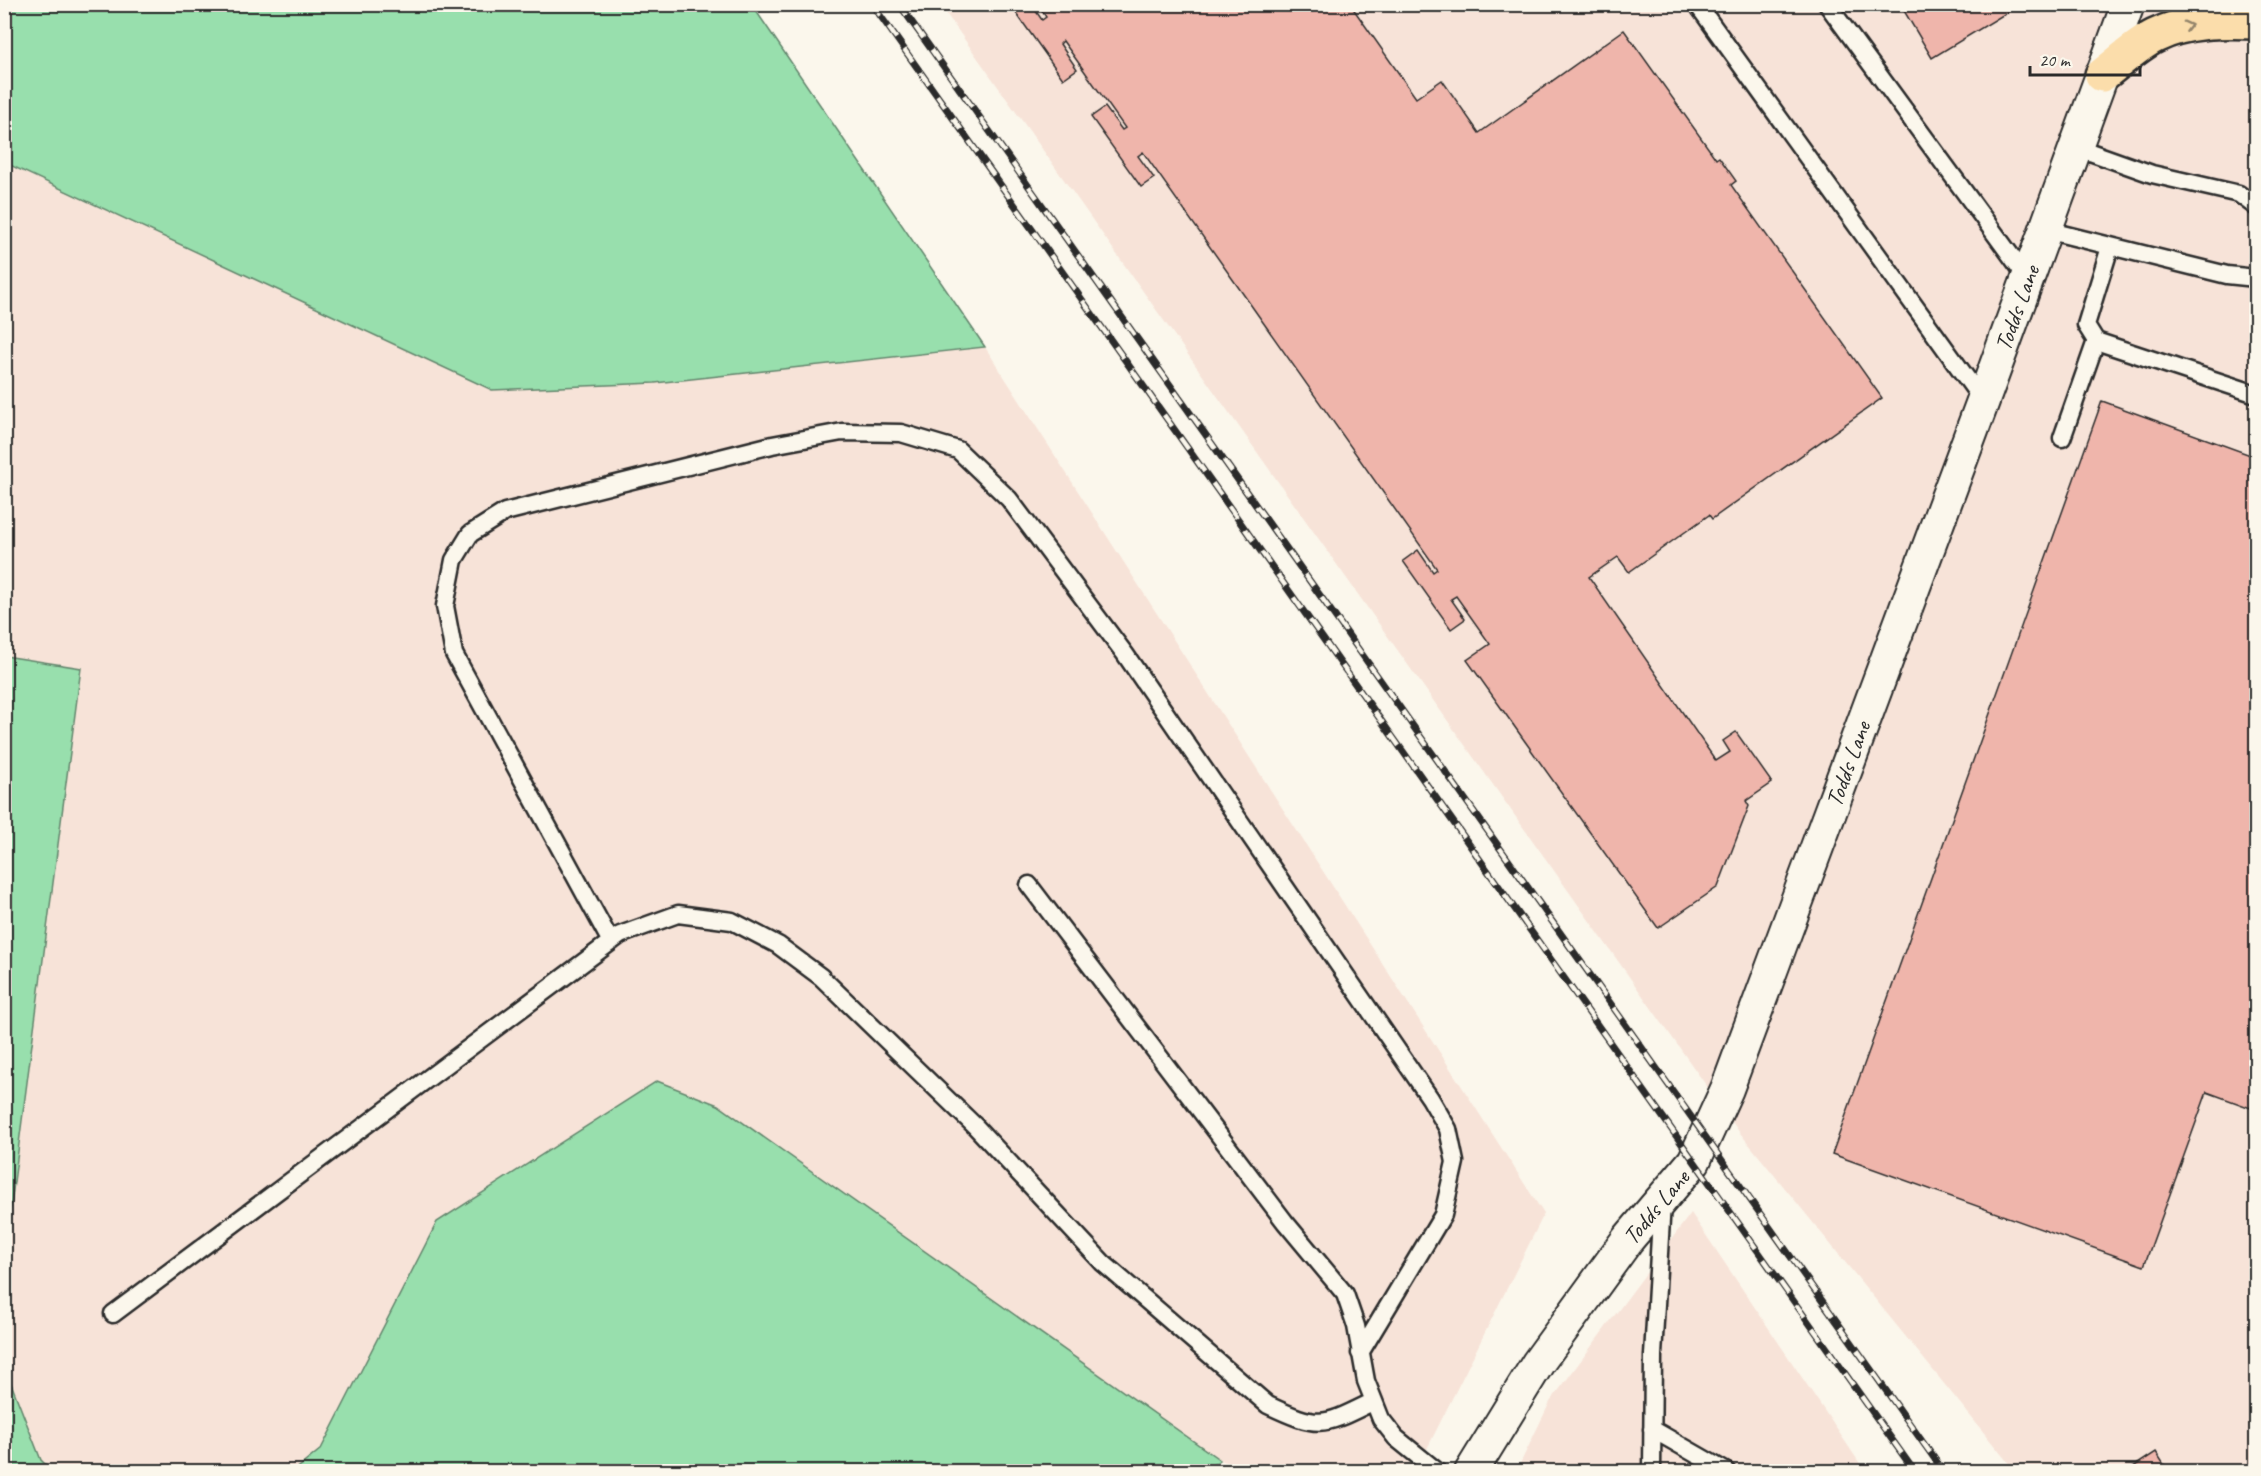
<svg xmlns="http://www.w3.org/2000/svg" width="2261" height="1476" font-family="Caveat,sans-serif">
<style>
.built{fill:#f7e3d8}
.green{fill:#98dfad;stroke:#62856c;stroke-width:1.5}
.building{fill:#efb5ab;stroke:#2b2b2b;stroke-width:1.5}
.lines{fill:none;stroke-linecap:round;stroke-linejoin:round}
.lane-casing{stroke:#2b2b2b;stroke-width:21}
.street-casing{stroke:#2b2b2b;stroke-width:36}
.highway-casing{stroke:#2b2b2b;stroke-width:38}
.lane{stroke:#fbf7ec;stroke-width:16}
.street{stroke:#fbf7ec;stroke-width:32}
.highway{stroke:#fbddab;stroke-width:33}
.rail-casing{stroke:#2b2b2b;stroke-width:7}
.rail{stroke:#fbf7ec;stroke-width:4.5;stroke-dasharray:14;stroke-linecap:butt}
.oneway{stroke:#93846b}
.labels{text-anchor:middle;stroke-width:5;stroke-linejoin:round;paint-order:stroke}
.street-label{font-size:24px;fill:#2b2b2b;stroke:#fbf7ec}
</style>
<rect width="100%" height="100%" fill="#fbf7ec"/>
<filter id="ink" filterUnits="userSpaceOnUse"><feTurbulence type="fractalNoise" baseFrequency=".0167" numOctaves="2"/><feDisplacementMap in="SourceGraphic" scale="12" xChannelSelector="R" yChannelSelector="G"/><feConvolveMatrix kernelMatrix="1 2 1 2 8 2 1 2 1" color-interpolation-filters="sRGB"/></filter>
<g filter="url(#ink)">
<path class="built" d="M940,5h1307l9,15v1451h-241l-275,-338z
M8,164l484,226 163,-7 330,-36 559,867 -128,257h-164l-32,-11 -502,-355 -61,-24 -336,368 -27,22h-242l-11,-11 -36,-92v-117l76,-582 -76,-13 -1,-490z
M1691,1213l174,258 -349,1 34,-70z"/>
<path class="green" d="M5,4l747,1 233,342 -330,36 -163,7 -484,-226 -3,2z
M5,656l76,12 -76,583 -1,-595z
M657,1081l61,24 502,355 -18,12 -908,-1 27,-22 116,-227z
M5,1368l36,92 11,11h-47z"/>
<path class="building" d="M1021,4h10l11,16 4,-3 -8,-13h312l66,94 26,-18 37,53 145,-103 92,129 3,-2 17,24 -5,4 151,213 -170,121 -3,-4 -80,57 -11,-15 -29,20 127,184 14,-9 -7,-11 13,-9 36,51 -26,18 3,5 -31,81 -60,41 -191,-268 23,-16 -34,-48 -5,3 14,20 -14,10 -48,-68 15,-11 15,22 4,-3 -294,-417 -5,4 16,22 -13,9 -50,-70 14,-10 17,23 3,-2 -62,-87 -3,3 17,25 -14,10 -49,-69z
M1900,4h121l-89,54z
M2102,401l154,56v653l-49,-18 -63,174 -312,-112z
M2156,1452l9,14 -7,6 -31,-1z"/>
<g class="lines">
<g class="lane-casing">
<path id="lane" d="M1697,4l286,397
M1827,4l201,275
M2076,147l76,27 87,20 17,13
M2046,230l181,45 29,3
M2110,247l-24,78 10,16 160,53
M2062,438l34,-97
M1029,885l256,337 60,72 11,32 10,55 15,38 15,19 42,34
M611,942l-157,-288 -9,-48 9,-46 16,-26 35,-22 267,-67 70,-13 59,1 57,17 51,49 116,155 305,444 18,31 7,33 -12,53 -83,138
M113,1314l507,-379 58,-21 54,7 46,24 43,32 154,149 128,137 165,142c53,25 55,21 106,-4
M1652,1429l75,43
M1652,1472l1,-117 9,-152"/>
</g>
<g class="street-casing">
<path id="street" d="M1471,1472l67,-109 90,-124 66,-78 33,-72 256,-688 145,-397"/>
</g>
<g class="highway-casing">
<path id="highway" d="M2102,75c17,-13 35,-30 53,-39 32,-16 67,-15 101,-14"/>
</g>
<use href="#lane" class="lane"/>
<use href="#street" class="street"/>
<use href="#highway" class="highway"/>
<g class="rail-casing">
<path id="rail" d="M872,4l1043,1468
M899,4l1045,1468"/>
</g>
<use href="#rail" class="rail"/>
</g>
<defs><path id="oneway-chevron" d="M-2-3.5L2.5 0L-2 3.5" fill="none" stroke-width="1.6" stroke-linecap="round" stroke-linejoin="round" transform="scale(1.5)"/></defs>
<use class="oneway" href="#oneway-chevron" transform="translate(2188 26) rotate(-14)"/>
</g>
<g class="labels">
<g class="street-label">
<text transform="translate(2017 308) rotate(-70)" y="8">Todds Lane</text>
<text transform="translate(1848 764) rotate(-70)" y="8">Todds Lane</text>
<text transform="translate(1656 1207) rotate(-50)" y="8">Todds Lane</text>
</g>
</g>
<rect width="2261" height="1476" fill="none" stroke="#fbf7ec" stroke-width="24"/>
<rect x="12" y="12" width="2237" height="1452" fill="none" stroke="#2b2b2b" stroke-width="2" filter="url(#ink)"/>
<path d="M2030 66v9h110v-9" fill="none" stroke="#2b2b2b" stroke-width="3"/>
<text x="2039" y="66" font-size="18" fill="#2b2b2b" stroke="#fbf7ec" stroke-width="4.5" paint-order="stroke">20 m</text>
</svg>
